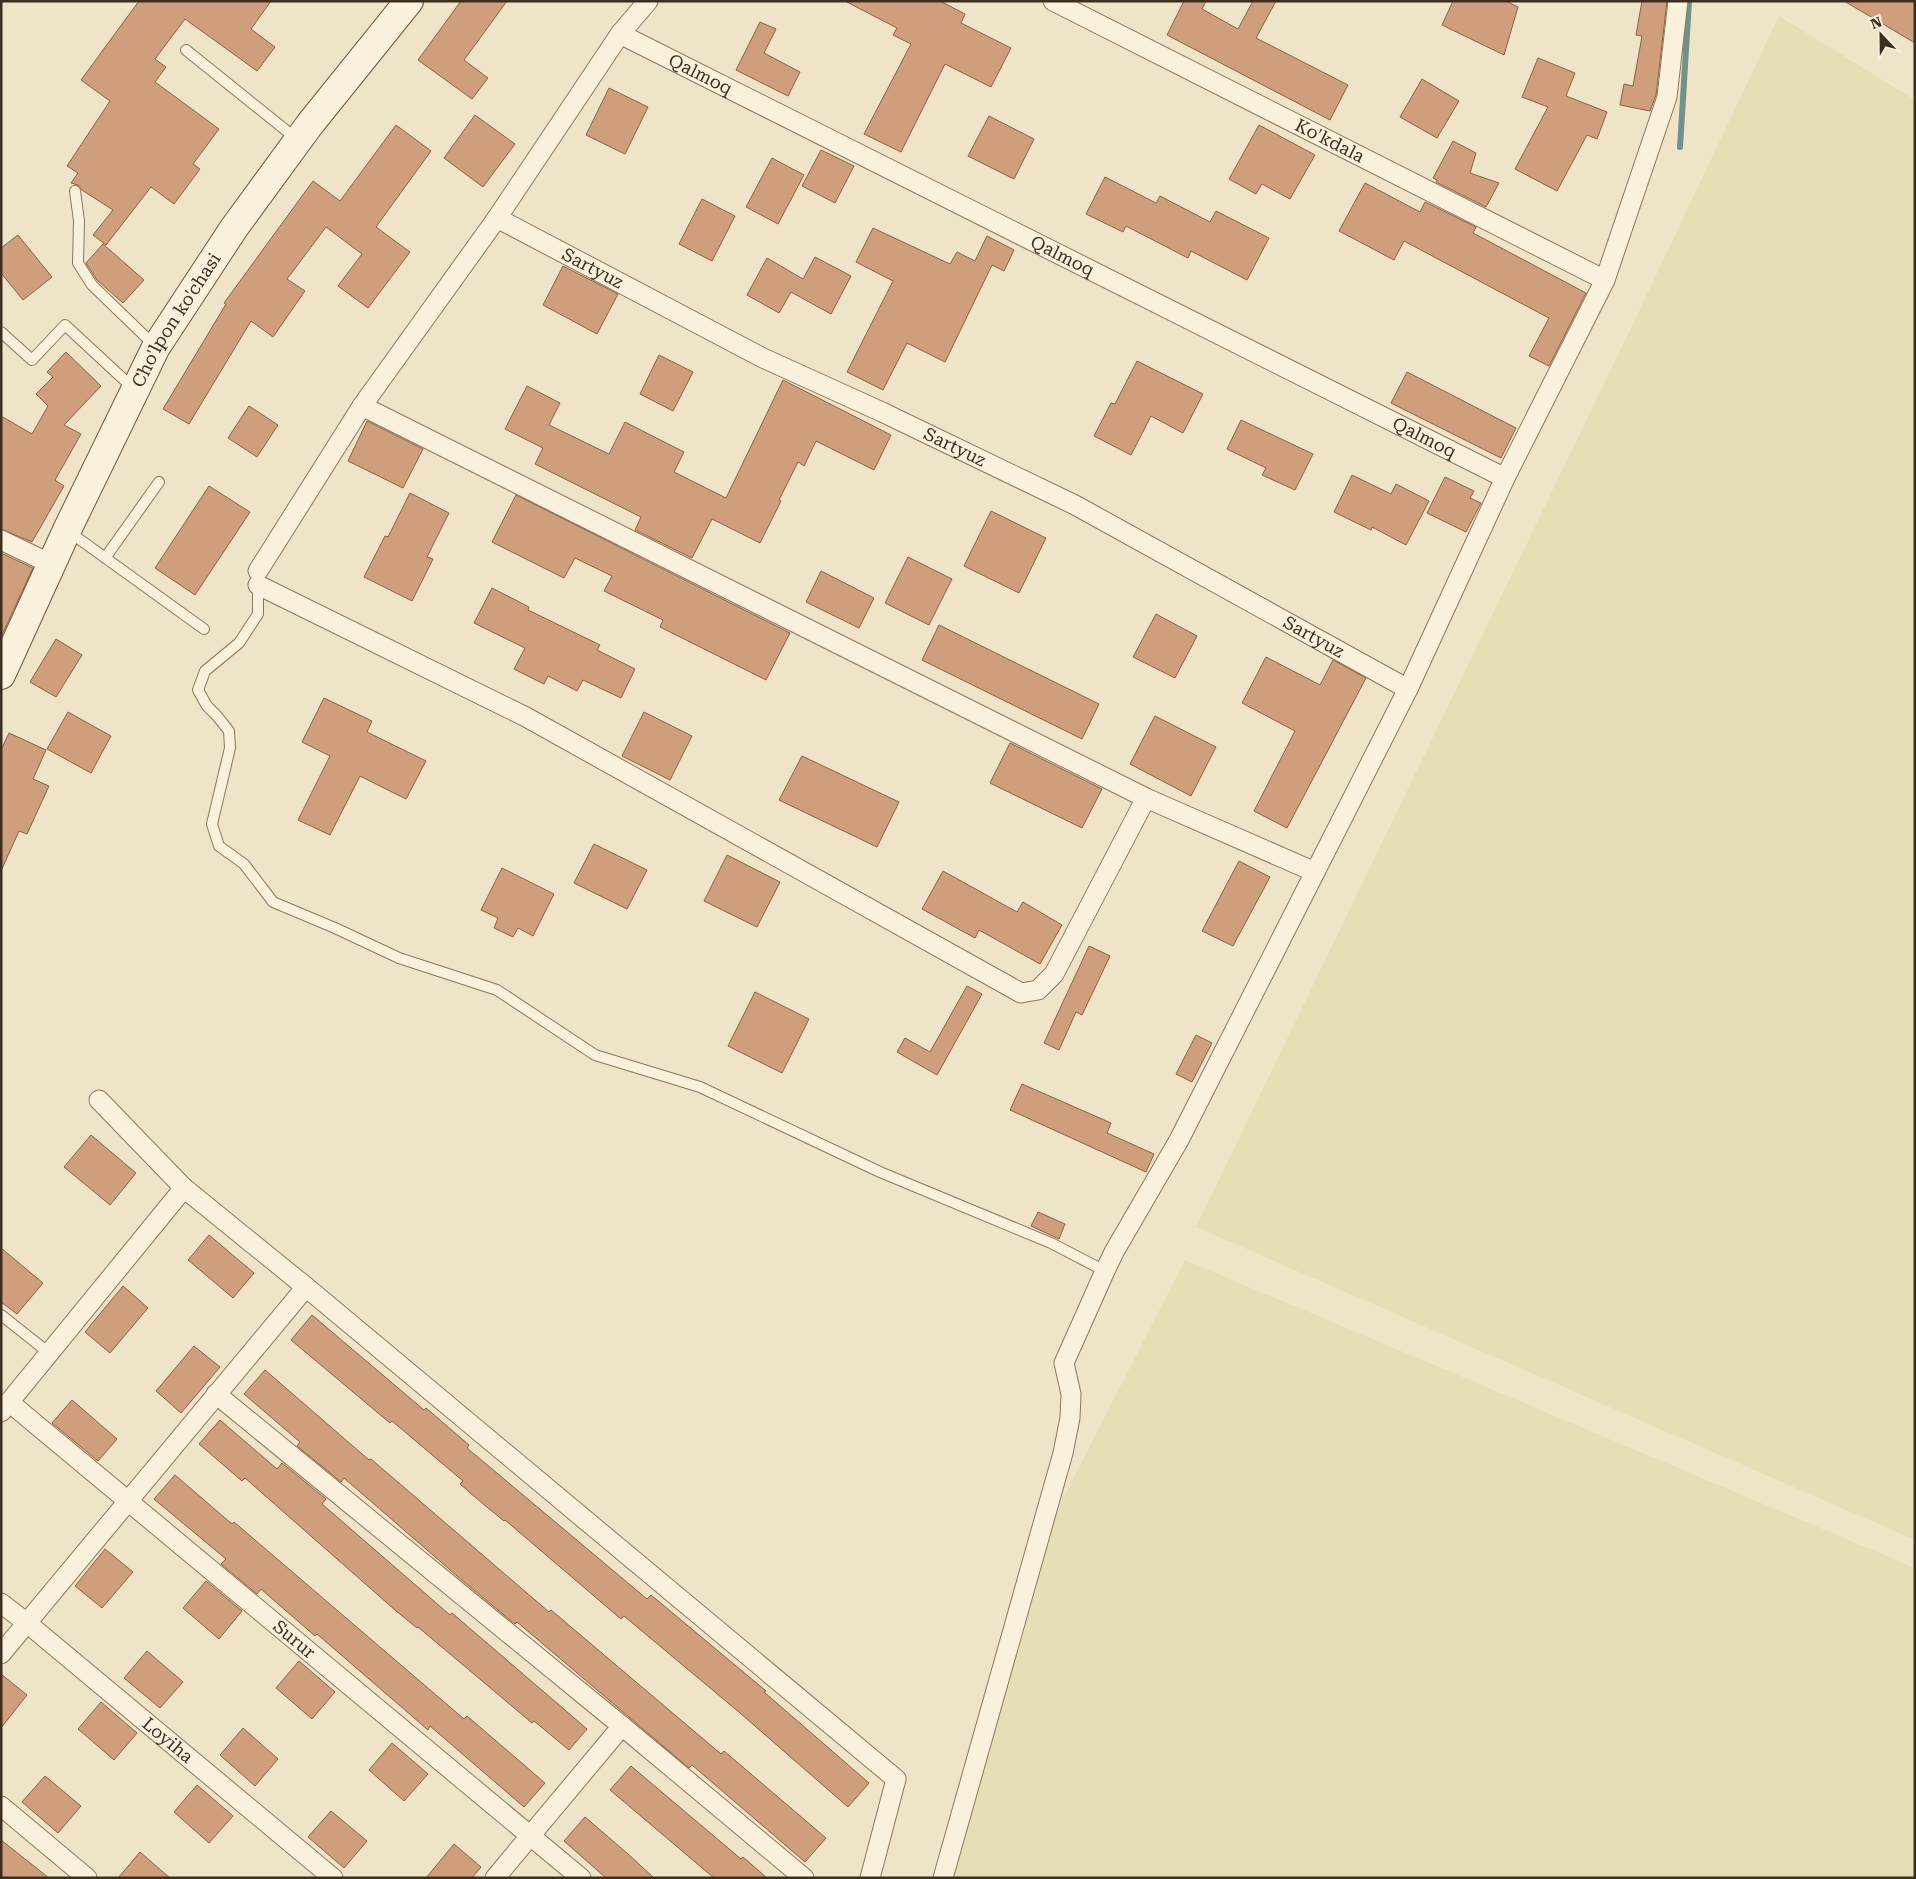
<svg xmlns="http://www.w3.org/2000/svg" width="1916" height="1879" font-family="'Roboto Serif',serif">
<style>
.farmland{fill:#e6deb5}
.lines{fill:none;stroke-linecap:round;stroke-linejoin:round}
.stream{stroke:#6f938a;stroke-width:6}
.building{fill:#cf9f7d;stroke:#8d5f41}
.service-casing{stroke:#8d765c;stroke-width:12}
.minor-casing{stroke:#8d765c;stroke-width:21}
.secondary-casing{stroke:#6f573f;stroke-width:30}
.service{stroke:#faf1dc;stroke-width:10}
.minor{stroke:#faf1dc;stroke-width:19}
.secondary{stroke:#faf1dc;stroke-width:28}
.labels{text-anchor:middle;stroke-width:4;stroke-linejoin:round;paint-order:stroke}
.street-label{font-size:18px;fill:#3d2e20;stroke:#f7eed8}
</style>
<rect width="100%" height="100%" fill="#f0e4c8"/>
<path class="farmland" d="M1779,16l136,84v1440l-719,-313 435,-899z
M1185,1260l730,308v310h-966l101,-354z"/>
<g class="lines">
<path class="stream" d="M1680,147l9,-146"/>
</g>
<path class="building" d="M139,1h132l-20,28 24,18 -18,24 -72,-52 -30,40 11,8 -11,15 64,47 -26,35 7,5 -26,35 -23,-17 -45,58 -13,-10 20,-25 -31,-20 -4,-5 -7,-2 7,-10 -11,-7 43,-65 -29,-21z
M461,1h46l-43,59 24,18 -16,21 -54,-39z
M845,1h95l25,13 -4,9 50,25 -20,39 -46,-23 -44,88 -37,-18 47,-90 -18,-9 4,-7z
M1184,1h22l-4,8 36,20 15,-28h23l-20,37 92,47 -18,35 -163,-85z
M1453,1h53l12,6 -14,48 -62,-30z
M1642,1h25l-11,94 -6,16 -30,-6 4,-21 9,2 9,-50 -6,-1z
M1844,1h71v42z
M760,22l16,7 -12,24 36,19 -12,24 -52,-26z
M1538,58l37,15 -9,23 41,16 -10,27 -10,-4 -30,56 -42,-22 33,-62 -26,-10z
M1422,79l37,22 -22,37 -37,-21z
M609,88l39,19 -23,47 -39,-19z
M475,115l40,29 -32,43 -39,-29z
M989,116l45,23 -20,40 -46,-23z
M396,125l35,26 -55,76 34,25 -42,56 -30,-22 24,-32 -36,-27 -39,52 18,12 -32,46 -22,-16 -62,103 -26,-15 63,-105 -2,-1 89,-122 27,20z
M1259,125l56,30 -25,44 -28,-15 -6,10 -27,-15z
M1453,141l23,12 -6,20 29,10 -13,24 -50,-25 1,-2 -4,-2z
M821,150l33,16 -19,37 -33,-17z
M772,158l32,17 -26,49 -32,-17z
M1105,177l51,26 4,-7 50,26 6,-11 53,27 -22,42 -56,-29 -3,7 -62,-32 -3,6 -37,-18z
M1365,183l55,29 5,-10 51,25 -3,6 113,60 -37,73 -20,-10 20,-38 -145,-77 -10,19 -55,-29z
M702,199l33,17 -23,45 -33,-17z
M873,228l77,36 7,-12 18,9 12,-25 27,14 -10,21 -12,-6 -47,97 -38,-19 -24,47 -36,-18 46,-91 -37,-19z
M18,235l34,42 -29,23 -22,-27v-25z
M103,244l41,36 -21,23 -26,-23 -11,-17z
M815,257l36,19 -20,38 -40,-22 -12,21 -32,-18 20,-37 36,21z
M563,266l55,28 -21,40 -54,-29z
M66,352l35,34 -37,39 17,9 -26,46 9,6 -32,56 -31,-13v-113l31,18 16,-28 -12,-12 17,-17 -6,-5z
M659,355l34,17 -20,39 -33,-17z
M1137,361l66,33 -20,39 -32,-17 -20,39 -37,-19 17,-33 4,1z
M1407,372l109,56 -15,30 -110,-55z
M783,380l108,55 -17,35 -58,-29 -12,25 -6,-4 -19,38 2,1 -21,42 -48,-24 -20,39 -57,-28 6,-13 -106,-53 8,-16 -38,-19 22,-43 33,17 -11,22 60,29 16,-32 59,30 -10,20 52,26z
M249,406l29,19 -21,32 -29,-19z
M1241,420l72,34 -18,36 -33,-15 4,-7 -39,-19z
M367,421l56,28 -20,39 -55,-27z
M1352,475l39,19 5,-10 33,17 -23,44 -34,-18 -1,3 -37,-18z
M1445,477l29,14 -4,7 11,5 -15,29 -39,-19z
M209,486l41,26 -55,83 -40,-27z
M410,493l39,20 -22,44 6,2 -21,42 -48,-24 21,-41 3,1z
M516,495l274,138 -24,47 -106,-53 3,-7 -59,-29 8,-15 -37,-18 -11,20 -72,-36z
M991,511l55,27 -27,55 -55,-27z
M1,553l32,15 -32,69z
M908,557l44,22 -23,46 -44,-22z
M821,571l53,27 -15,30 -53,-26z
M492,588l37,19 -1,3 72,35 -3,5 38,19 -14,29 -38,-18 -6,11 -29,-15 -4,8 -30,-15 11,-21 -51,-25z
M1156,614l41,22 -22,42 -42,-21z
M939,625l160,79 -17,35 -160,-79z
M56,639l26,16 -26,42 -26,-15z
M1266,657l54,28 13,-25 33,18 -79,150 -33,-17 41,-80 -53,-28z
M324,698l48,23 -5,11 59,29 -20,38 -46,-23 -30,59 -32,-15 32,-64 -28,-14z
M68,712l43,24 -20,37 -44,-24z
M644,712l48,24 -22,44 -48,-24z
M1155,716l61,31 -25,49 -61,-32z
M9,733l37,17 -13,29 16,7 -22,48 -8,-3 -18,40v-121z
M1010,743l92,46 -20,39 -92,-45z
M802,756l97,46 -22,45 -98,-47z
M594,844l53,26 -20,39 -53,-26z
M727,855l53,27 -23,45 -53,-26z
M1239,861l31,16 -37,69 -31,-15z
M502,868l52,26 -21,42 -15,-8 -5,9 -19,-9 4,-10 -17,-8z
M943,871l74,41 6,-10 39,23 -22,39 -61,-34 -4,8 -53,-29z
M1089,946l21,10 -28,59 -6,-3 -17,38 -15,-7z
M967,986l15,8 -45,81 -40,-23 8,-14 25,14z
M755,992l54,27 -27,54 -54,-27z
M1196,1035l16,8 -20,39 -16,-8z
M1022,1084l89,39 -4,10 47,21 -8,18 -136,-62z
M91,1135l45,38 -26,32 -46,-38z
M1038,1212l27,12 -6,15 -28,-13z
M209,1235l45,38 -21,25 -45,-38z
M1,1248l42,35 -26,31 -16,-12z
M123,1286l25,22 -38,45 -25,-21z
M312,1315l112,95 2,-2 43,37 -2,3 180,151 4,-4 115,96 -2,1 105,91 -21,24 -108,-94 -116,-97 -3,3 -116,-99 -1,1 -22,-18 -22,-19 3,-3 -71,-60 -2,2 -99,-83z
M194,1346l26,21 -39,46 -25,-22z
M265,1370l104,90 2,-1 178,153 2,-2 170,144 3,-3 102,87 -21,24 -113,-97 -3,3 -172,-146 -2,2 -58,-48 -113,-98 -3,4 -44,-36 3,-4 -56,-48z
M72,1400l45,39 -19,22 -46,-38z
M220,1420l57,49 5,-6 44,36 -4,5 128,111 2,-2 135,116 -18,21 -35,-29 -2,2 -114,-96 -1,1 -22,-18 -150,-132 -3,3 -43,-37z
M175,1475l57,49 2,-2 230,197 3,-3 78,67 -21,24 -94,-81 -2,4 -111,-96 -2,2 -54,-47 -4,5 -36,-30 5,-5 -72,-60z
M105,1549l28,23 -31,36 -27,-22z
M206,1581l36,30 -23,28 -36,-31z
M147,1651l36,31 -23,26 -36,-30z
M299,1661l36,31 -23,27 -36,-31z
M1,1674l26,21 -26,33z
M101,1702l36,31 -23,27 -36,-31z
M243,1728l35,31 -23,27 -35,-31z
M392,1743l36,31 -24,27 -35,-31z
M631,1766l110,93 2,-2 24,21h-53l-104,-88z
M45,1776l36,30 -23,27 -36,-31z
M197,1785l36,31 -24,27 -35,-31z
M331,1811l36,30 -23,27 -36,-31z
M585,1817l43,37 26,24h-48l-42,-37z
M1,1840l48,38h-48z
M454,1844l27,23 -9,11h-46z
M140,1852l30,26h-52z"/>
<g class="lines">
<g class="service-casing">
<path id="service" d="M186,50l112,90
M75,191l4,30 -1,42 14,22 63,61
M1,332l31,28 33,-35 68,63
M68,531l136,98
M105,558l54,-76
M258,582v32l-19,29 -34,28 -7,19 9,16 10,10 12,15 1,17 -18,76 7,22 25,18 29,38 62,26 64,30 98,32 98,65 105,32 180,85 171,71 54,28
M1,1315l48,38"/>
</g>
<g class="minor-casing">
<g id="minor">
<path id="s1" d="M1053,1l552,279"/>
<path id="s2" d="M620,34l885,444"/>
<path id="s3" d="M497,218l266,140 119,54 193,93 333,184"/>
<path d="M362,406l784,392 169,74"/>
<path d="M1,540l50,24"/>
<path d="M258,571l104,-165 135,-188 123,-184 28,-33"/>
<path d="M258,585l268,132 495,276 17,-3 16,-16 92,-176"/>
<path d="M99,1100l85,88 122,99 590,492 -26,99"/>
<path d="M216,1394l406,332 182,152"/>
<path id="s4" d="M9,1402l572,476"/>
<path d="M1,1412l183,-224"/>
<path id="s5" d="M1,1603l26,20 306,255"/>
<path d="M1,1654l305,-367"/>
<path d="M1,1806l86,72"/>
<path d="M495,1878l127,-152"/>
<path d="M943,1878l120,-425 7,-35 1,-24 -7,-31 41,-92 9,-19 65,-112 229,-451 97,-211 100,-198 62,-183 11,-96"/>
</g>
</g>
<g class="secondary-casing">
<g id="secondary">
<path id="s6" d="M1,675l66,-145 89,-183 78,-119 76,-104 99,-123"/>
</g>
</g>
<use href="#service" class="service"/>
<use href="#minor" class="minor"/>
<use href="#secondary" class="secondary"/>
</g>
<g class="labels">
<g class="street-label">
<text dy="6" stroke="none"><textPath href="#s2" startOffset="90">Qalmoq</textPath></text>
<text dy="6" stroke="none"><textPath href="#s1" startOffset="310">Ko'kdala</textPath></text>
<text dy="6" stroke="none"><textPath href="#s2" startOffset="495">Qalmoq</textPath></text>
<text dy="6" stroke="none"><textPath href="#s3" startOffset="108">Sartyuz</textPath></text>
<text dy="6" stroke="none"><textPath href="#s6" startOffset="396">Cho'lpon ko'chasi</textPath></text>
<text dy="6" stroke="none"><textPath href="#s2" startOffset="900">Qalmoq</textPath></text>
<text dy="6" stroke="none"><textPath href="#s3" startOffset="512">Sartyuz</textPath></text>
<text dy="6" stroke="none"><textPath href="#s3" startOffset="918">Sartyuz</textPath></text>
<text dy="6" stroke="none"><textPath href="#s4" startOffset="371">Surur</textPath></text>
<text dy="6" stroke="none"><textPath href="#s5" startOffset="216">Loyiha</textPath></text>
</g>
</g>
<rect width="1916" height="1879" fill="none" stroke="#3d2e20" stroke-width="5"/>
<g transform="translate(1881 35) rotate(338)" stroke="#f7eed8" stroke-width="4" paint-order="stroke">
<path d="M0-4L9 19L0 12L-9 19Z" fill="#3d2e20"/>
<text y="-8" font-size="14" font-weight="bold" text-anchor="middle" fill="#3d2e20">N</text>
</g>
</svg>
